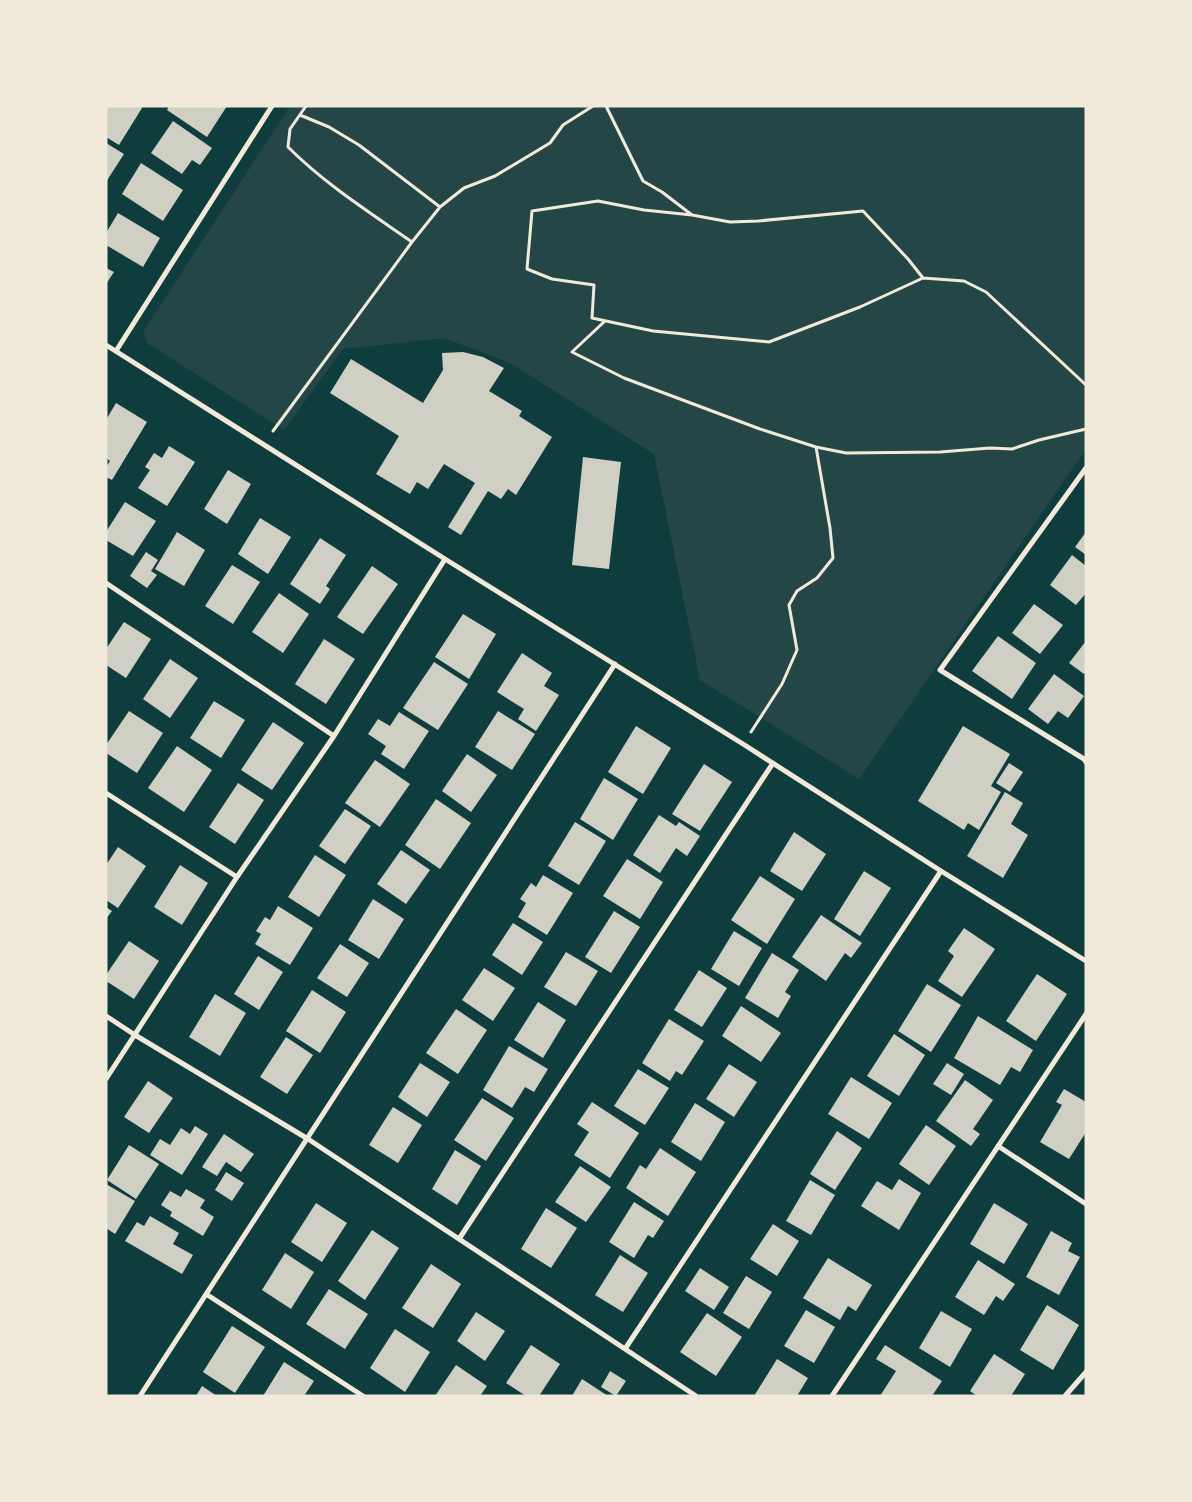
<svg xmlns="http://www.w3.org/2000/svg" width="1192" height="1502" font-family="'PT Sans',sans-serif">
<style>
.green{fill:#244646}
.building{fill:#cfcfc3}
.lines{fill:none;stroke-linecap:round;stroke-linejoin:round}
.path{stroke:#f1e9da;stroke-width:3}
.minor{stroke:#f1e9da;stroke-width:5}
</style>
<rect width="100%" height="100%" fill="#0f3d3e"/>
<path class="green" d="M290,106h796v343l-227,330 -159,-99 -46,-226 -144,-91 -66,-25 -101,11 -59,81 -137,-87 -4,-11z"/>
<path class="building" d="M106,106h34l2,2 -23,37 -13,-8z
M169,106h58l-20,31 -40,-27z
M173,121l39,27 -12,17 -8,-5 -10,14 -31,-21z
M106,143l18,11 -18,28z
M141,163l42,27 -20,31 -41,-27z
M118,213l42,25 -17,29 -37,-22v-12z
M106,268l8,4 -8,12z
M463,352l20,5 21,11 -15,23 33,20 -3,5 33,21 -36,58 -8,-6 -7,10 -13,-8 -27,44 -13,-8 27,-44 -31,-19 -16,25 -11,-7 -7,12 -34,-20 23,-38 -69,-43 21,-34 72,44 20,-33 -1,-17z
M116,403l31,19 -35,58 -6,-3v-10l4,-6 -4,-3v-38z
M169,446l26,16 -28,44 -29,-18 12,-18 -5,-3 9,-14 8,5z
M583,457l38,5 -12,107 -37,-4z
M228,470l23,14 -24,40 -23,-15z
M125,502l31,19 -23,35 -27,-16v-8z
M260,518l31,19 -23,37 -30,-20z
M177,532l28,18 -21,36 -29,-17z
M1086,532v23l-11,-8z
M320,538l26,17 -20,31 4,3 -10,15 -30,-20z
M146,552l12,8 -7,11 6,4 -10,13 -17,-12z
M1072,555l14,11v27l-10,12 -26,-20z
M232,565l28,17 -27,42 -28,-18z
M372,566l26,18 -35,50 -26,-17z
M279,593l30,21 -26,39 -31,-21z
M1034,604l29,21 -23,29 -28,-21z
M463,614l33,20 -27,45 -34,-22z
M124,622l27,17 -25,39 -20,-13v-16z
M998,636l38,27 -24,36 -40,-28z
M324,639l31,20 -29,45 -31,-20z
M1086,641v31l-2,2 -15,-11z
M522,653l30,20 -8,13 15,9 -23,36 -18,-12 6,-10 -27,-17z
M170,659l28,19 -28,40 -27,-19z
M434,662l34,22 -30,46 -35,-22z
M1054,674l30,22 -16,22 -10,-7 -10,13 -20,-15z
M214,701l31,19 -24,38 -31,-20z
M129,711l34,22 -26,40 -31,-20v-8z
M498,711l37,23 -23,36 -37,-23z
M399,712l30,19 -25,38 -23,-15 5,-8 -18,-12 10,-15 12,7z
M273,722l31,21 -32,47 -31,-20z
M636,726l35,22 -28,46 -35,-22z
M963,726l47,28 -19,32 10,6 -22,38 -11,-7 -4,7 -46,-29z
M177,746l35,24 -28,42 -36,-24z
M467,754l30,21 -26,37 -29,-21z
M375,760l35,24 -30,43 -35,-24z
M1009,763l14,9 -13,20 -14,-9z
M704,764l28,18 -32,49 -28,-17z
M604,778l34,21 -25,41 -33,-21z
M238,783l26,17 -29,44 -26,-17z
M1005,792l18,11 -12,21 17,11 -25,43 -36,-22z
M436,799l35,24 -31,46 -35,-24z
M345,809l26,17 -26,38 -26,-18z
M659,815l17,11 3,-4 21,14 -13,20 -11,-8 -16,25 -27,-18z
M575,822l31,19 -27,44 -31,-19z
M794,832l32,22 -24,37 -32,-20z
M118,847l28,19 -28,42 -12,-8v-35z
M401,850l29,20 -24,34 -29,-20z
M315,855l31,20 -27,42 -31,-20z
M627,859l36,23 -23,37 -37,-23z
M180,865l28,18 -26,42 -28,-18z
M864,871l27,17 -31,48 -26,-17z
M543,875l30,18 -26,42 -29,-18 8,-14 -6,-4 11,-16 5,4z
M760,876l35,23 -28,45 -36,-24z
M373,899l31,20 -25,40 -31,-19z
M278,906l35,22 -23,37 -35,-21 6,-10 -5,-3 9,-14 5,3z
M106,907l6,4 -6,8z
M614,911l26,16 -29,46 -26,-16z
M821,915l41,28 -11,15 -6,-5 -19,28 -34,-24z
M513,923l30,19 -21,33 -30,-20z
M964,928l31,21 -33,48 -24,-16 16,-25 -6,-5z
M734,931l28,17 -23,38 -28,-17z
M129,941l30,20 -25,38 -28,-18v-6z
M340,944l29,19 -22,34 -30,-19z
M566,952l32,19 -22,35 -32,-19z
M772,953l27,17 -14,22 6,4 -13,22 -33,-20z
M258,956l25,16 -24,38 -25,-16z
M484,968l31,20 -22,33 -31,-21z
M699,970l28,18 -25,39 -28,-17z
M1037,974l30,20 -31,47 -30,-20z
M927,984l34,21 -30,47 -33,-21z
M312,990l34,22 -26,41 -34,-22z
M215,994l31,19 -26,43 -31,-19z
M538,1002l28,18 -23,38 -29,-18z
M741,1006l40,27 -20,29 -39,-26z
M456,1009l31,21 -29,44 -32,-21z
M978,1016l55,34 -13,22 -9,-5 -11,18 -46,-27z
M669,1019l35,22 -22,34 -6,-4 -6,10 -28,-18z
M894,1034l31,21 -26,41 -32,-20z
M286,1037l27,18 -26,39 -27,-17z
M509,1046l39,23 -14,23 -9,-5 -13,21 -29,-18z
M420,1063l30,19 -23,35 -29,-20z
M947,1063l17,11 -13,21 -18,-11z
M729,1064l28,18 -23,35 -28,-18z
M638,1069l31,19 -24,37 -31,-19z
M851,1077l41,26 -23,36 -41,-25z
M965,1080l28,20 -20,29 7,5 -9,12 -35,-25z
M148,1081l25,17 -24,35 -25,-16z
M1064,1089l22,13v30l-17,27 -29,-17 22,-37 -6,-3z
M482,1098l32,20 -28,43 -32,-21z
M592,1102l47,31 -29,45 -36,-23 15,-23 -12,-8z
M695,1103l30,19 -24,39 -30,-19z
M393,1107l29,18 -24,38 -29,-18z
M926,1125l30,21 -27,39 -30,-21z
M195,1126l13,8 -26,41 -32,-20 10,-16 10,6 11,-17 9,6z
M837,1131l25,17 -27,42 -25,-16z
M224,1134l30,20 -13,18 -15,-10 -9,14 -15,-9z
M129,1145l30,19 -23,35 -29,-19z
M660,1148l36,24 -28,44 -42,-28 14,-23 6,4z
M455,1150l26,16 -24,39 -25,-16z
M580,1166l31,21 -25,35 -31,-20z
M226,1172l18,11 -12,18 -17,-11z
M899,1179l22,14 -22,37 -38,-24 16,-25 15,9z
M810,1180l25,15 -24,40 -25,-14z
M106,1184l29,17 -20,33 -9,-6z
M186,1189l19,11 -5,8 14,9 -11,19 -33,-20 2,-4 -11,-7 9,-14 11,6z
M634,1202l30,19 -11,17 -5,-3 -14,23 -25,-16z
M316,1203l31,20 -25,39 -31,-20z
M994,1203l34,21 -24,40 -34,-20z
M546,1208l31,20 -26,40 -30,-19z
M150,1216l29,17 -6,11 20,11 -11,19 -57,-33 12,-19 7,4z
M773,1224l26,17 -22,35 -27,-17z
M372,1230l27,18 -34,52 -27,-19z
M1051,1231l21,12 -4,8 12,6 -21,38 -33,-18z
M285,1253l29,19 -23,37 -29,-19z
M620,1255l28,18 -25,39 -28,-17z
M828,1258l44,27 -16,26 -8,-5 -8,14 -37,-22z
M978,1260l37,24 -12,17 -7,-5 -12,19 -29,-18z
M431,1264l30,20 -28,44 -31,-20z
M700,1268l29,19 -15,23 -29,-19z
M746,1276l26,16 -23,37 -26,-16z
M329,1289l39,25 -23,35 -39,-25z
M1047,1305l32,20 -26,45 -33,-20z
M806,1310l29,17 -21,36 -30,-17z
M941,1311l31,18 -22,38 -31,-19z
M476,1312l29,19 -20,30 -28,-20z
M707,1313l35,24 -26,39 -36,-24z
M232,1326l33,21 -30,46 -32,-21z
M395,1329l35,23 -25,40 -35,-24z
M531,1345l29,19 -21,32h-13l-20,-13z
M885,1345l57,36 -10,15h-52l16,-25 -20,-12z
M994,1354l31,20 -14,22h-34l-7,-5z
M777,1359l31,19 -11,18h-43z
M284,1362l30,19 -10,15h-41z
M456,1365l31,21 -7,10h-45z
M610,1371l16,10 -10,15 -15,-9z
M582,1379l26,17h-36z
M202,1386l15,10h-21z"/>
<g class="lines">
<path class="path" d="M306,106l-16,23 -2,18c37,37 81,65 124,95
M606,106l37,75 19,11 30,23 38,7 28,-1 105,-10 45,48 15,19
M300,115l29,12 30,18 81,62
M692,215l-48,-5 -46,-9 -66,10 -5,58 25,10 42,6 -2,33 61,13 116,11 91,-35 63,-29 41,3 22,11 100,93
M605,321l-33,31 52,26 136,51 56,18 30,6 94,-1 50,-4 22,1 27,-9 47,-11
M273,431l139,-189 28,-35 24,-19 31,-12 55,-33 13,-18 30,-19
M751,732l31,-48 15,-34 -8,-45 8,-14 20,-13 16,-20 -3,-30 -14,-81"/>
<path class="minor" d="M106,345l339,214 298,185 198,127 145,90
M116,351l156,-245
M1086,468l-146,202 144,89 2,3
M106,583l228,153
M106,793l131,84
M106,1016l29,19 173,104 388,257
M106,1079l131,-202 97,-141 111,-177
M998,1146l88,58
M459,1239l314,-476
M206,1294l157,102
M625,1349l316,-478
M140,1396l475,-732
M832,1396l254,-382
M1065,1396l21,-24"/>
</g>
<rect width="1192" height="1502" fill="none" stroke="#f1e9da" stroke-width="215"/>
</svg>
